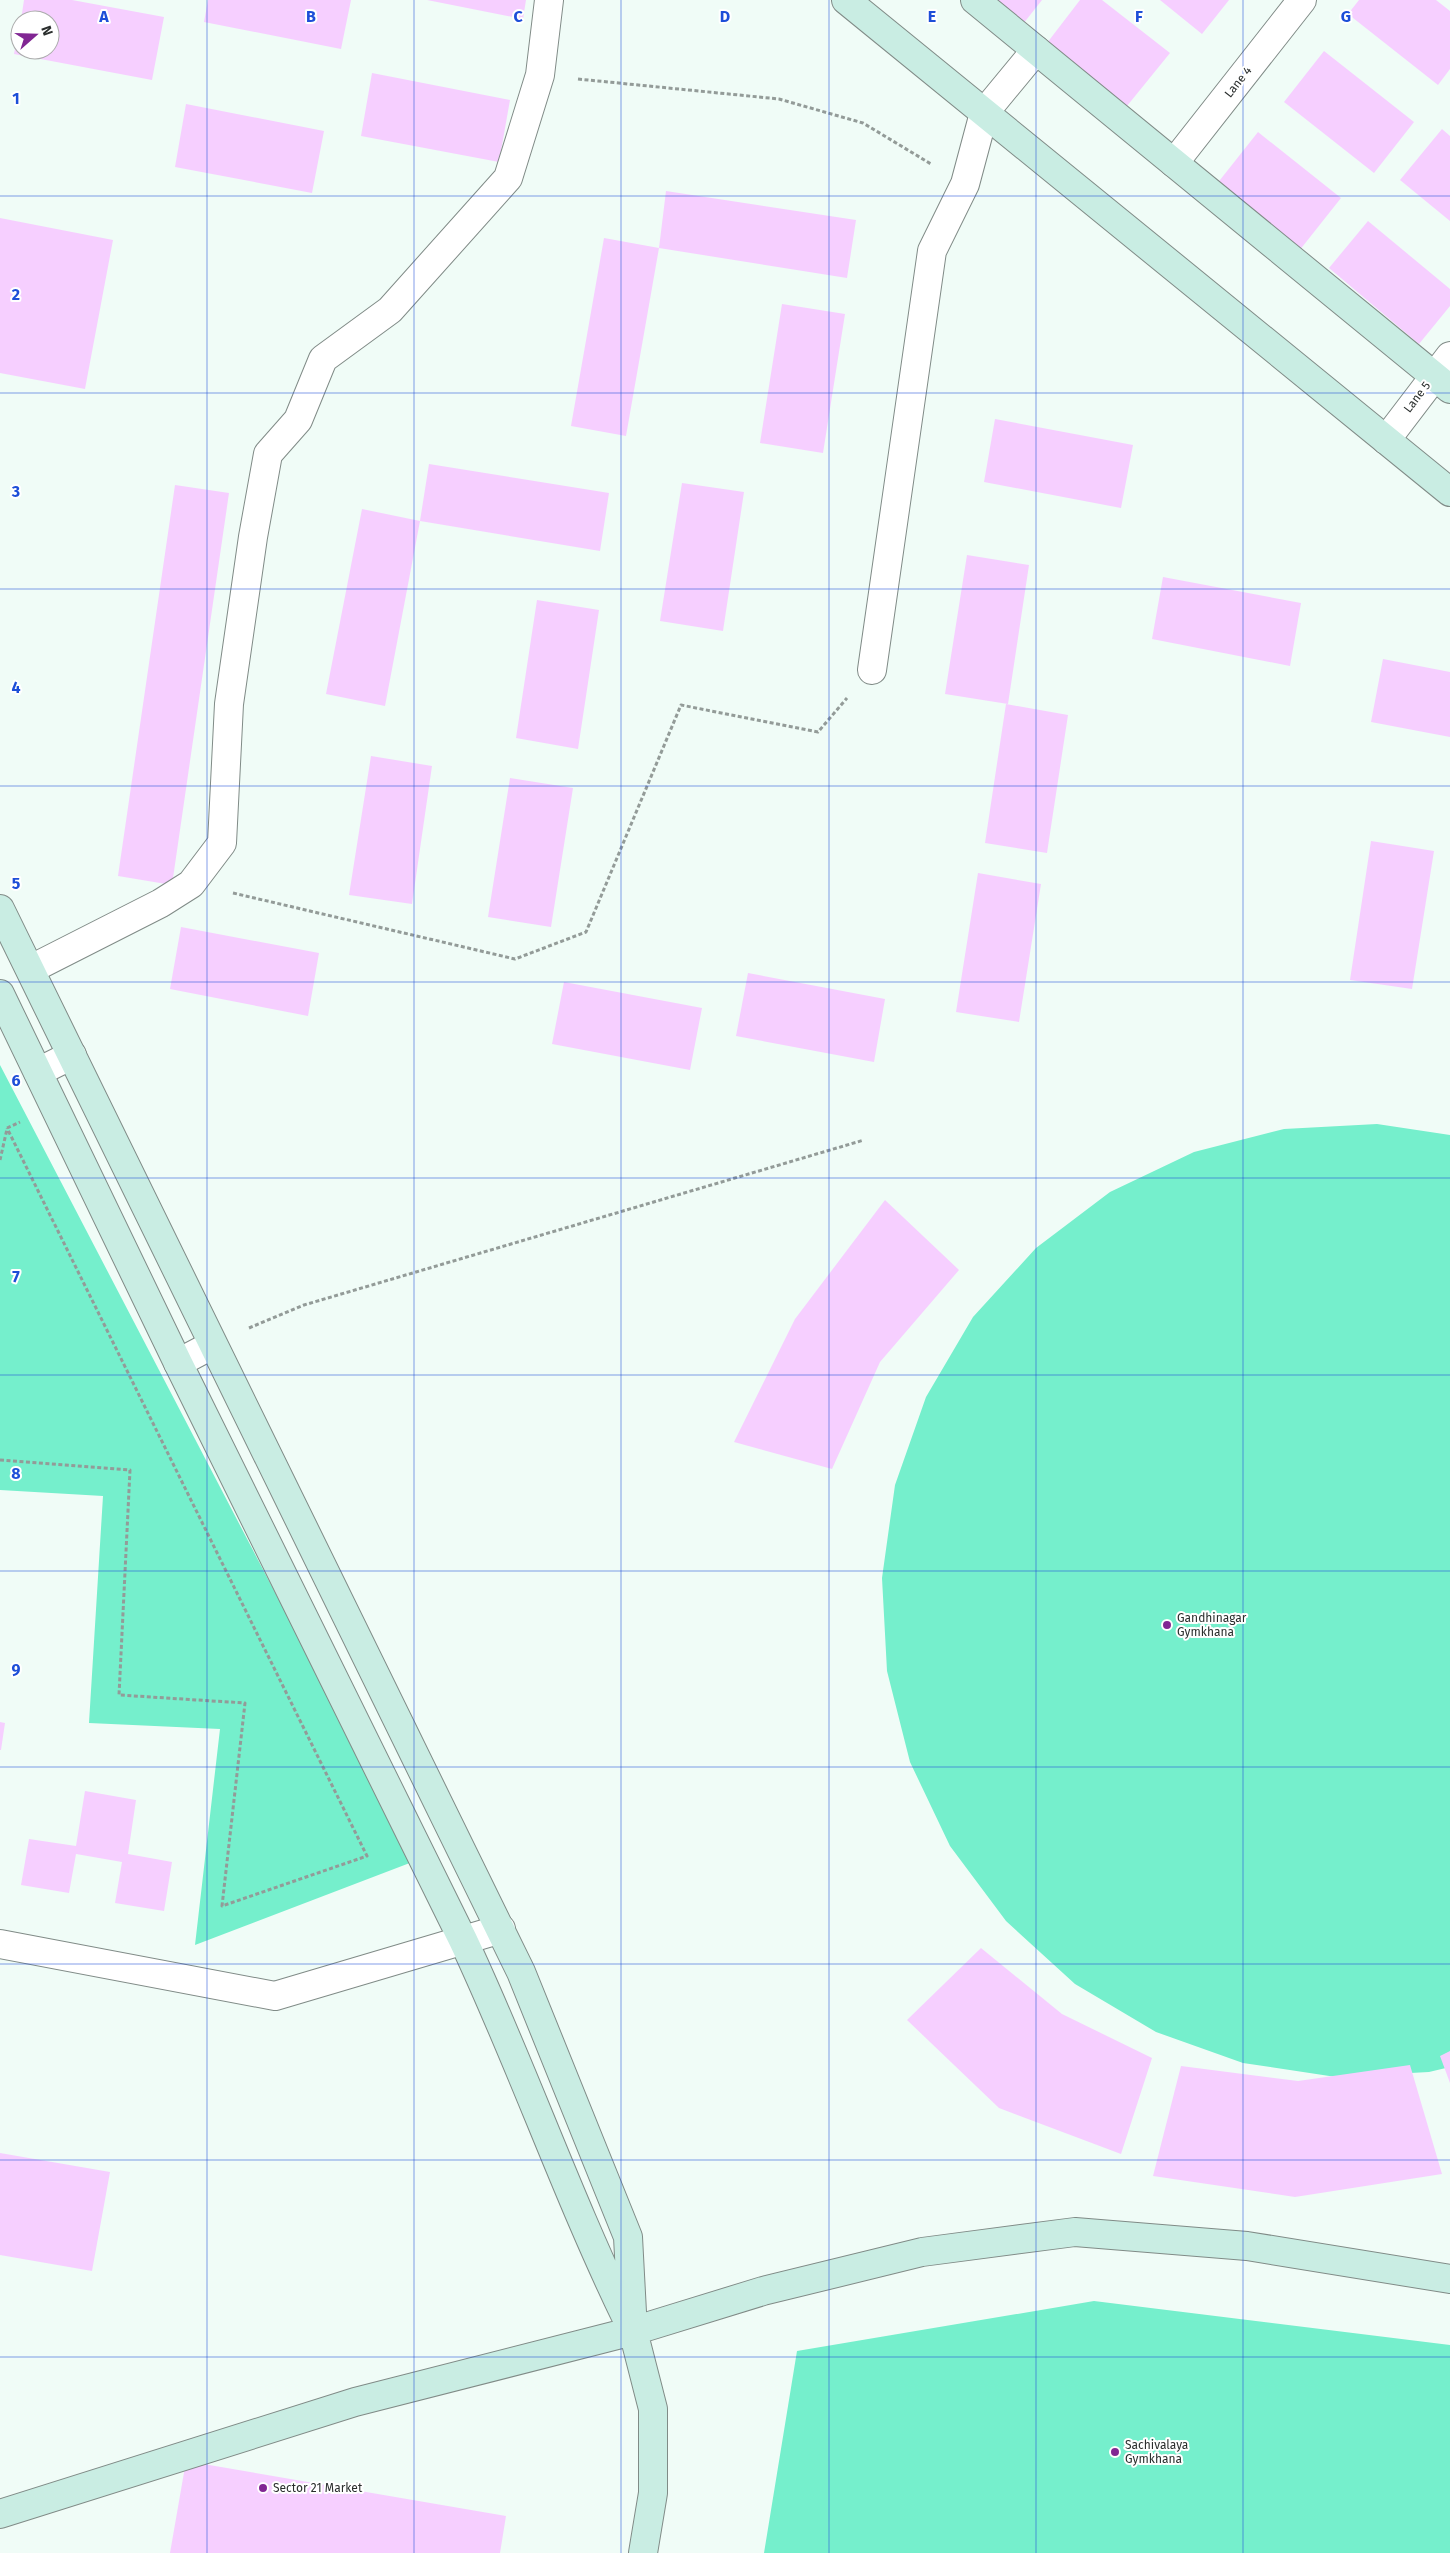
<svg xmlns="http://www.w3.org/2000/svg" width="1450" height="2553" font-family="'Fira Sans',sans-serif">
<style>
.green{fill:#75efcc}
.building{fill:#f6cfff}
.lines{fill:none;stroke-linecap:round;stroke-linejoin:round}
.street-casing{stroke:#808b87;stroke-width:30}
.secondary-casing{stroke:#808b87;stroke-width:30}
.path{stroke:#939b98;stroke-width:3;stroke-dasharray:4 2.5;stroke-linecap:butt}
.street{stroke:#fff;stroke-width:28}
.secondary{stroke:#c9ede3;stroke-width:28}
.grid{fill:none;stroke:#1d4ed8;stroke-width:1;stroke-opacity:0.55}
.poi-dot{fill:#812693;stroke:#fff;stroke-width:2}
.labels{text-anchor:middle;stroke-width:4;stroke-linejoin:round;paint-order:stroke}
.street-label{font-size:12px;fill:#2a2e2d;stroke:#fff}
.poi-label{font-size:12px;fill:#2a2e2d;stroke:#fff;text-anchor:start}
.grid-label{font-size:16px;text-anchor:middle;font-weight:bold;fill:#1d4ed8;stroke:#fff;stroke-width:4;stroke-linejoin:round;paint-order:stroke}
</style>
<rect width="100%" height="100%" fill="#f0fcf7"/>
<path class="green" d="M0,1065l415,796 -220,84 25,-216 -131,-6 14,-227 -103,-6z
M1377,1124l73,11v932l-21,5 -93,5 -93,-14 -87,-31 -81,-48 -69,-63 -56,-75 -40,-84 -23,-91 -5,-93 13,-93 31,-88 47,-80 63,-69 74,-56 84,-40 90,-23z
M1094,2301l356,44v208h-686l33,-202z"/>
<path class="building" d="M24,0h48l92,17 -12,63 -138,-26 5,-26 1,22h30v-30h-29z
M208,0h143l-10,49 -137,-27z
M427,0h99l-3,19z
M993,0h49l-19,24z
M1080,0h22l68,53 -43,53 -80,-63z
M1160,0h69l-27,34z
M1359,0h77l14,11v58l-12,16 -90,-71z
M1324,51l90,71 -40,51 -90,-71z
M372,73l138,27 -11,62 -138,-26z
M186,104l138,27 -12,62 -137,-26z
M1442,129l8,7v85l-50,-41z
M1258,132l83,66 -42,53 -83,-66z
M666,191l190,29 -9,58 -188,-30z
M0,218l113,22 -28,149 -85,-16z
M1368,221l82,68v17l-31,38 -90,-76z
M604,238l55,10 -33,188 -55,-10z
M782,304l63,10 -22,139 -63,-10z
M995,419l138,26 -12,63 -137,-26z
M429,464l180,29 -9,58 -180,-30z
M682,483l62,9 -21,139 -63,-10z
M175,485l54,8 -57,392 -54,-9z
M362,509l58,12 -35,185 -59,-12z
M967,555l62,10 -21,139 -63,-10z
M1163,577l138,26 -11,63 -138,-27z
M537,600l62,10 -21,139 -62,-11z
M1383,659l67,13v65l-79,-15z
M1006,704l62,11 -21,138 -62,-10z
M371,756l61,10 -20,138 -63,-9z
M510,778l63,10 -22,139 -63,-10z
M1371,841l63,10 -22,138 -62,-9z
M978,873l63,11 -22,138 -63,-10z
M181,927l138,26 -11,63 -138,-27z
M748,973l137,26 -11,63 -138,-26z
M564,982l138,26 -12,62 -138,-26z
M885,1200l74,70 -79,92 -48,107 -98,-27 61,-123z
M0,1722l5,1 -4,27h-1z
M85,1791l51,9 -8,54 44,8 -8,49 -49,-8 7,-41 -46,-8 -7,39 -48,-8 8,-46 47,7z
M981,1948l81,66 90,44 -31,96 -122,-46 -92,-88z
M1450,2051v32l-10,-27z
M1410,2065l32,109 -147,23 -142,-21 28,-110 117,15z
M0,2153l110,19 -18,99 -92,-16z
M186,2461l320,55 -6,37h-330z"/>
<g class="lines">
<g class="street-casing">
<path id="street" d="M1174,163l128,-163
M1386,440l64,-84
M872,670l60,-419 33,-67 19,-71 52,-63
M31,969l130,-66 30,-19 31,-41 7,-139 24,-167 15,-83 30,-34 25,-61 67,-49 118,-132 32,-103 9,-75
M38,1072l34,-17
M178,1363l34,-18
M0,1944l275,52 226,-67"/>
</g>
<g class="secondary-casing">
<path id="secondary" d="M846,0l604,492
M975,0l475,389
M0,909l521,1063 107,265 5,94 20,78v84l-10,60
M0,994l178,369 285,577c59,125 104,256 165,381
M0,2514l355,-112 278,-71 130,-40 159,-39 153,-20 172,14 203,33"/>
</g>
<path class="path" d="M578,79l201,20 84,24 68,41
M233,893l282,66 71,-27 95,-227 137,27 29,-34
M7,1128l13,-6
M0,1160l7,-31
M249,1328l55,-23 560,-165
M0,1460l130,10 -11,225 126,8 -23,203 145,-50 -360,-728"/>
<use href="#street" class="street"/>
<use href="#secondary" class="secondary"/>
</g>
<path class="grid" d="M207,0v2553M414,0v2553M621,0v2553M829,0v2553M1036,0v2553M1243,0v2553M0,196h1450M0,393h1450M0,589h1450M0,786h1450M0,982h1450M0,1178h1450M0,1375h1450M0,1571h1450M0,1767h1450M0,1964h1450M0,2160h1450M0,2357h1450"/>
<g class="poi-dot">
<circle cx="1167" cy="1625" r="5"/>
<circle cx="1115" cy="2452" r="5"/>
<circle cx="263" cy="2488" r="5"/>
</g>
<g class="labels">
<g class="street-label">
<text transform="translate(1238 82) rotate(-52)" y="4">Lane 4</text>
<text transform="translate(1417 397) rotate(-53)" y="4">Lane 5</text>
</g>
<g class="poi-label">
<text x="1177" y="1622">Gandhinagar<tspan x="1177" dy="14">Gymkhana</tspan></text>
<text x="1125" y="2449">Sachivalaya<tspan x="1125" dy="14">Gymkhana</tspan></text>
<text x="273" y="2492">Sector 21 Market</text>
</g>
</g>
<g class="grid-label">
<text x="104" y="22">A</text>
<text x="311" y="22">B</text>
<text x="518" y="22">C</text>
<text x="725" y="22">D</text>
<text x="932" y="22">E</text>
<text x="1139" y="22">F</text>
<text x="1346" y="22">G</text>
<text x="16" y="104">1</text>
<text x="16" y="300">2</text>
<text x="16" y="497">3</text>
<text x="16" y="693">4</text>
<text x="16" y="889">5</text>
<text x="16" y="1086">6</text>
<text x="16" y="1282">7</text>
<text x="16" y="1479">8</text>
<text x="16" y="1675">9</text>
</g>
<g transform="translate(35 35) rotate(70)"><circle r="24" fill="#ffffff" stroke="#aaabab"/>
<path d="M0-4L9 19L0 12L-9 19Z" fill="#812693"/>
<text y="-8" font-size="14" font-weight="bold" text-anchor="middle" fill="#2a2e2d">N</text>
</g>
</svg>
